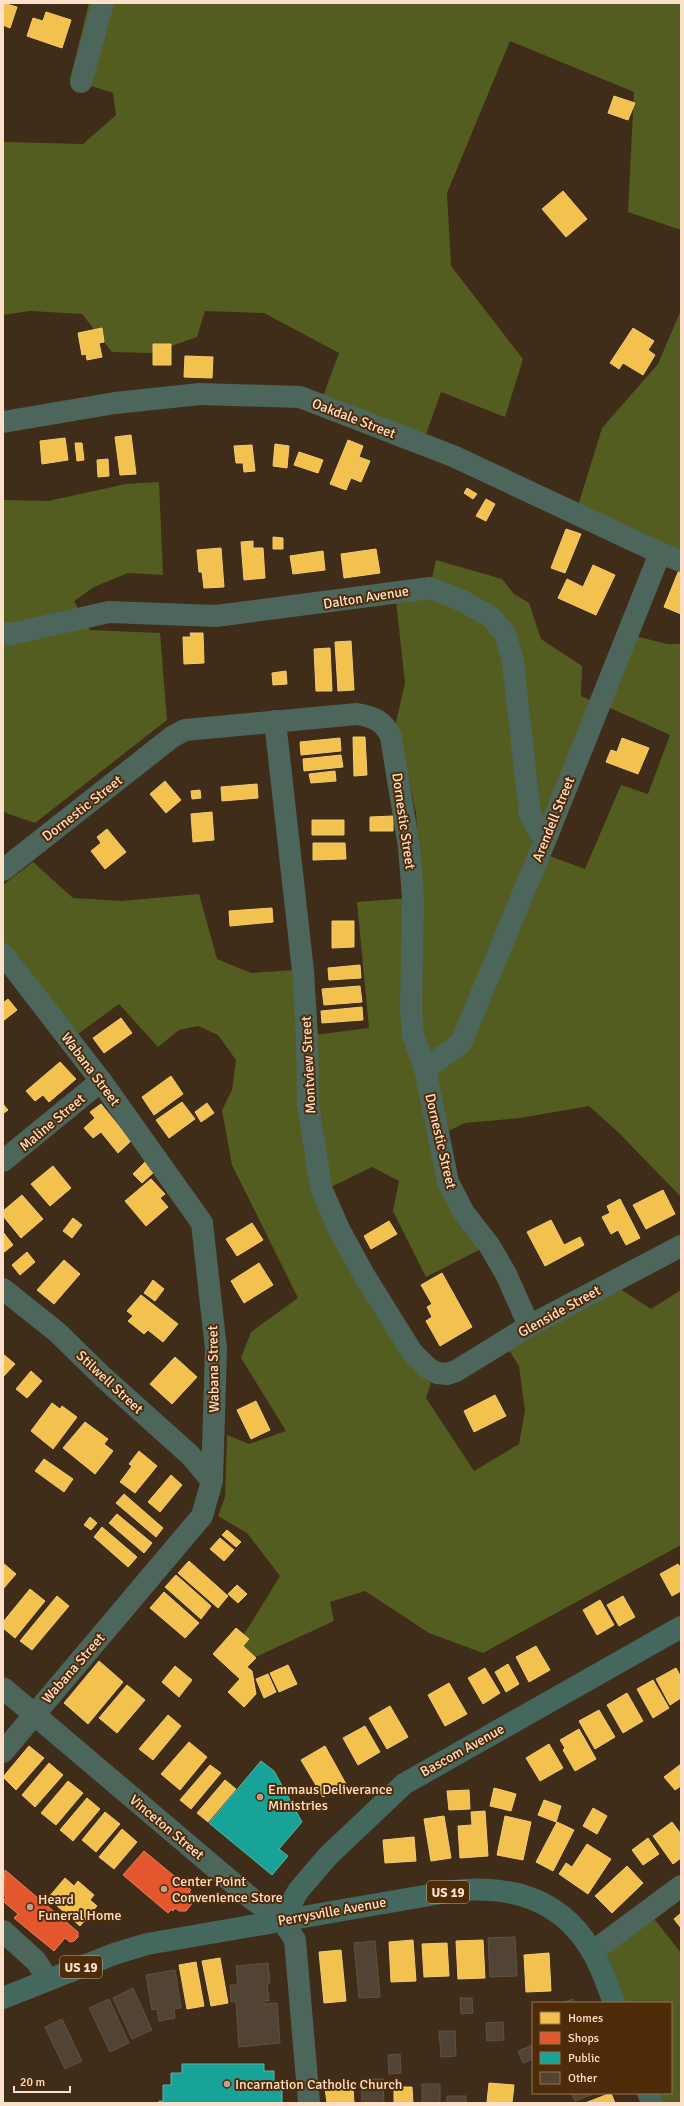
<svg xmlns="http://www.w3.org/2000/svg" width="684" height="2106" font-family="Signika,sans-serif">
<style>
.forest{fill:#545d20}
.homes{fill:#f2c14e;stroke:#f5ca73}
.shops{fill:#e4572e;stroke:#ec805d}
.public{fill:#17a398;stroke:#5cb5a7}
.building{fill:#524434;stroke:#625340}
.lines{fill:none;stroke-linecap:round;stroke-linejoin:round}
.minor{stroke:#4d665c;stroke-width:22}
.major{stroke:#44675e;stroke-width:22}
.poi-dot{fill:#baa18c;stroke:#4f2c09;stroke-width:1.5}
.labels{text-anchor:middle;stroke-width:4;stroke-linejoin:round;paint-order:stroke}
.shield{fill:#4f2c09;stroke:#c9aa90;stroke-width:1}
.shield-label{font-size:13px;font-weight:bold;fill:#fde0ca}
.street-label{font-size:14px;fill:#fde0ca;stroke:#4f2c09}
.poi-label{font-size:14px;fill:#fde0ca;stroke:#4f2c09;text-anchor:start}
</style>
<rect width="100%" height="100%" fill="#3f2c19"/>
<path class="forest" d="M89,3h592v227l-53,-18 6,-120 -124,-51 -63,152 4,73 72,93 -18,58 -64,-25 -17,48 -102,-41 17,-46 -75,-40 -59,-2 -8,26 -46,16 -39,-1 -30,-38 -52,-3 -27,4v-173l80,2 33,-29 -3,-22 -43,-14z
M681,310v241l-103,-45 24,-78 56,-64z
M159,482l4,93 -35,-2 -34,14 -20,14 16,29 70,3 7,87 -132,103 -29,-10 -3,-2v-311l45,1 78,-17z
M436,560l66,19 12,15 15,9 12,36 41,27 -1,30 13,6 -61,148 52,19 36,-84 27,9 22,-59 -62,-28 27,-71 32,8h14v553l-63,-65 -29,-26 -69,12 -55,5 -33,16 51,109 -57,29 -33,-66 6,-30 -27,-14 -45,22 84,177 20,17 -5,15 48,73 45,-27 6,-33 -6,-45 -10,-16 108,-63 34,22 30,-19v255l-198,108 -54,-20 -64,-42 -35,11 4,19 -89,41 -11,-15 16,-22 30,-49 -33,-43 -29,-17 7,-19 2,-62 22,9 37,-13 -45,-73 10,-26 47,-34 -66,-133 -10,-55 10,-20 4,-30 -18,-25 -20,-9 -19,4 -21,17 -39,-43 -41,30 -75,-92v-57l30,-23 40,36 49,3 77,-7 18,65 34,14 44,-3 4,67 70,-9 -12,-126 65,-5 -6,-84 -20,-91 9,-39 -10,-91 35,-4z
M648,1911l33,42v150h-29l-4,-10h23v-90h-57l-22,-51z"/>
<path class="homes" d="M3,3l14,4 -7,21 -7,-3z
M46,12l25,8 -9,28 -35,-12 6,-18 10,3z
M614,96l21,7 -7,17 -20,-7z
M563,191l24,28 -21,18 -24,-28z
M102,328l2,14 -5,1 3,14 -15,3 -1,-6 -4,1 -4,-22z
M633,328l21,13 -6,9 7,5 -12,20 -20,-12 -4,6 -9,-6z
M153,344h18v21h-18z
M185,356l28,1 -1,21 -28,-1z
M131,435l5,39 -16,1 -5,-38z
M65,438l3,22 -26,4 -2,-23z
M348,440l15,6 -4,11 11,4 -9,21 -10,-4 -5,12 -16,-6z
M75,443h7l2,17 -7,1z
M275,444l14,2 -2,22 -14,-2z
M252,445l3,26 -11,1 -1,-9h-7l-2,-17z
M299,452l24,8 -5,13 -24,-8z
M108,459l1,17 -11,1 -1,-17z
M467,488l10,6 -4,5 -9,-6z
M486,499l9,5 -9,17 -10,-5z
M566,529l15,5 -16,39 -14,-5z
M273,537l10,1v11h-10z
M253,541v7h10l2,30 -21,2 -3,-38z
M221,548l3,39 -20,1 -2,-16h-3l-2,-22z
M376,549l4,24 -36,5 -3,-24z
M323,551l2,19 -32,4 -3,-18z
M593,565l22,10 -19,40 -38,-17 9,-19 16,8z
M679,570l2,1v43l-17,-7z
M190,633h13l1,30 -20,1 -1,-27h8z
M351,641l3,49 -16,1 -3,-49z
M330,648l2,43h-16l-2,-42z
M286,671l1,13 -14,1 -1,-12z
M353,737h12l2,38 -13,1z
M340,738l1,13 -40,4 -1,-13z
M622,738l27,10 -11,26 -32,-12 5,-12 6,2z
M341,755l2,12 -39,4 -1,-12z
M335,771l1,10 -25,2 -2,-9z
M165,781l16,19 -15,13 -16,-19z
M257,784l1,14 -36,3 -1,-14z
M200,790l1,8 -9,1 -1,-8z
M212,812l2,28 -21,2 -2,-28z
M393,816v15h-23v-14z
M312,820h32v15h-32z
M107,829l19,23 -21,17 -14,-18 10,-8 -4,-6z
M313,843h32l1,16 -33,1z
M272,908l1,14 -43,4 -1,-15z
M332,921h22v26l-22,1z
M360,965l1,13 -32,2 -1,-12z
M360,986l2,16 -38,3 -2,-16z
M8,999l9,11 -14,11v-18z
M362,1007l1,13 -41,3 -1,-12z
M121,1018l11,15 -28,20 -11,-15z
M60,1062l16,17 -27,23 -6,-7 -8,6 -9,-10z
M171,1076l12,18 -29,21 -12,-18z
M182,1102l13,17 -26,19 -13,-18z
M207,1103l7,10 -13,9 -6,-10z
M3,1104l5,6 -4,3h-1z
M101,1104l30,37 -13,12 -17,-21 -8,6 -9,-10 11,-10 -5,-6z
M145,1162l9,10 -12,11 -9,-9z
M53,1166l18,22 -21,18 -19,-22z
M151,1179l14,15 -5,4 8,9 -22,19 -21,-25z
M663,1190l12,24 -29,15 -13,-24z
M22,1195l21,24 -22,19 -18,-22v-5z
M620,1199l20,39 -14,7 -8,-15 -7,4 -9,-17 8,-4 -3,-7z
M73,1218l9,7 -10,13 -9,-7z
M551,1220l13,25 16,-8 4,8 -39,21 -18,-34z
M389,1221l8,13 -26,15 -7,-13z
M252,1223l11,17 -26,16 -11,-17z
M3,1232l10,13 -10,8z
M27,1252l8,10 -15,13 -8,-10z
M64,1260l16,14 -26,30 -17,-14z
M259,1263l14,22 -29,18 -13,-22z
M442,1273l30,54 -32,19 -14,-25 6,-4 -5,-10 5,-3 -11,-19z
M153,1280l11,9 -9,12 -11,-8z
M141,1295l37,29 -15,18 -15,-12 -4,4 -16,-13 5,-5 -6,-5z
M3,1354l12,10 -12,13z
M175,1357l22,20 -25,27 -22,-20z
M31,1371l11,10 -15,17 -11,-9z
M495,1395l11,21 -32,16 -10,-21z
M256,1401l14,29 -19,9 -14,-29z
M52,1403l8,6 2,-3 15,11 -24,32 -22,-18z
M85,1422l23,17 -4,5 9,7 -18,23 -32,-26z
M139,1451l18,15 -22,27 -15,-11 12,-16 -3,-2z
M44,1459l29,20 -9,13 -29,-21z
M171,1475l11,10 -22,27 -12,-10z
M124,1494l39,34 -7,9 -40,-34z
M117,1514l35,29 -8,10 -35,-30z
M90,1517l7,6 -6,7 -7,-5z
M102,1527l35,30 -9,10 -34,-30z
M227,1530l14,12 -5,5 -14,-12z
M220,1538l14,12 -10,11 -14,-12z
M189,1561l39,35 -10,12 -40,-35z
M3,1563l13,11 -13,15z
M678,1564l3,4v23l-9,5 -12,-22z
M176,1575l35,31 -10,13 -36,-32z
M237,1585l10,9 -9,9 -10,-9z
M30,1589l15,12 -30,37 -12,-10v-6z
M164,1592l35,31 -14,15 -35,-30z
M57,1596l12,10 -37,44 -12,-9z
M623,1596l12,21 -16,9 -12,-21z
M600,1600l14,25 -17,10 -14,-25z
M236,1628l13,11 -6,7 13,12 -9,9 5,4 4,23 -12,13 -16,-15 12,-13 -27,-25z
M536,1646l14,24 -21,12 -13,-25z
M99,1661l24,21 -35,42 -24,-21z
M508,1664l11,20 -13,8 -11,-20z
M288,1665l9,19 -18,8 -9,-19z
M175,1666l17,14 -13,17 -17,-15z
M485,1668l15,25 -17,11 -15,-26z
M676,1668l5,9v21l-11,7 -14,-26z
M268,1674l8,18 -12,6 -8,-19z
M653,1680l16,28 -16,10 -16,-29z
M449,1683l18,31 -22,12 -17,-31z
M127,1685l18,15 -28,33 -18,-15z
M627,1693l16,28 -20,12 -16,-28z
M390,1706l18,31 -21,12 -18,-31z
M599,1710l16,27 -20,12 -16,-28z
M168,1715l13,11 -28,34 -14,-11z
M365,1726l15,26 -22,13 -15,-27z
M579,1729l17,30 -21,12 -12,-21 2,-2 -5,-8z
M189,1742l18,15 -27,33 -19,-16z
M549,1744l14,24 -23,13 -14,-23z
M29,1746l15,12 -28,32 -13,-13z
M325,1746l21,38 -23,13 -22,-37z
M49,1763l14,12 -28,32 -13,-12z
M681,1764v22l-6,4 -11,-13z
M210,1765l11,8 -30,36 -11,-9z
M225,1780l11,9 -28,33 -11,-9z
M68,1781l15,12 -27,32 -15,-12z
M494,1788l22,6 -5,17 -21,-5z
M469,1790l1,19 -21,1 -2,-19z
M87,1798l13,11 -27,32 -13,-11z
M544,1800l17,6 -5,16 -18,-7z
M593,1808l14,8 -10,18 -14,-8z
M485,1811l3,45 -28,2 -2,-32 14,-1 -1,-13z
M105,1812l15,12 -24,28 -14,-12z
M444,1816l7,42 -20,3 -7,-42z
M505,1816l26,6 -8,38 -26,-5z
M557,1822l17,8 -21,41 -17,-9z
M672,1822l9,12v24l-8,6 -20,-28z
M122,1829l15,13 -23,27 -15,-12z
M414,1837l2,24 -31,2 -2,-23z
M648,1838l11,16 -16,11 -11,-15z
M587,1844l24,15 -23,35 -29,-20 7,-11 6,4z
M627,1866l16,17 -31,30 -17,-17z
M65,1878l9,8 4,-5 16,14 -4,5 7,6 -17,20 -32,-28z
M681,1913v15l-7,-9z
M413,1940l3,41 -25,1 -2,-40z
M483,1940l2,38 -27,1 -2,-38z
M447,1943l2,33 -25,1 -2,-33z
M341,1950l5,51 -22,2 -5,-51z
M549,1953l2,38 -25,1 -2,-37z
M220,1958l8,45 -17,3 -9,-45z
M196,1962l8,44 -17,3 -8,-44z
M489,2083l25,2 -2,18 -25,-1z
M353,2086l1,17h-27l-2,-15z
M394,2087h18l1,16h-19z
M611,2093l4,10h-30z"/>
<path class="shops" d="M144,1851l47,39 -2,2 4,3v7l-7,9h-7l-4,-3 -2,3 -1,-2 -4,4 -45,-38z
M5,1870l73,62v5l-4,4 -4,1 -5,-4 -11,13 -40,-33 4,-4 -15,-13 3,-4 -3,-2z"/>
<path class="public" d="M261,1761l13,10 28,51 -23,27 9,7 -16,19 -63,-52z
M182,2064h82v7h10v12l8,-1v21h-123v-2h4v-16h8v-12h11z"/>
<path class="building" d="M515,1937l2,39 -27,1 -2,-39z
M375,1941l5,56 -21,1 -5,-55z
M268,1963l2,20h-3l2,18h-5v3l13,-1 3,40 -41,4 -3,-46 -5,1 -1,-17h8l-2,-19z
M175,1970l6,38 -7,1 1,9 -16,3 -2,-12 -5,1 -6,-35z
M133,1988l19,42 -20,9 -19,-41z
M460,1998h12l1,15 -12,1z
M109,1999l20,44 -19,9 -21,-44z
M573,1999l2,4h-13z
M62,2019l20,42 -17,8 -20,-42z
M503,2022l1,18 -17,1 -1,-18z
M439,2031h16l1,25 -15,1z
M533,2045v14l-10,4 -5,-12z
M400,2054l1,19 -12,1 -1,-19z
M361,2079h22l1,24h-22z
M422,2084h18v19h-18z
M571,2093h25l-21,8z
M447,2096h19v7h-19z"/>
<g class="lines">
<path class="minor" d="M81,82l22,-79
M3,422l112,-19 85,-9 100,3 153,59 207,97 21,8
M3,633l8,1 98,-22 107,4 214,-28 31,12 30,17 15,18 7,27 17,153 15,26
M275,721l28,250 4,66 1,67 13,84 18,41 25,46 48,77 16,16 9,5 10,1 9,-3 73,-45 152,-80
M3,870l169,-133 13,-7 172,-16c17,3 27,7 34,23l18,110 4,51 -2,112 2,25 12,34 23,113 16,31 25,32 17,29 23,52
M3,954l98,127 101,142 14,126 -4,132 -10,35 -199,236
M425,1069l36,-26 84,-202 115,-288
M3,1161l98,-80
M3,1289l54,43 46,45 87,78 22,26
M3,1688l249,211 30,21 13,20 14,163
M3,1931l33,30 12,19
M592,1952l89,-66"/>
<path class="major" d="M282,1920l16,-29 30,-35 76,-72 277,-157
M3,1998l111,-44 33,-10 306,-53c52,-6 101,5 133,51 13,18 20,40 28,61
M648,2093l4,10"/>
</g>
<g class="poi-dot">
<circle cx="260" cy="1797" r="4"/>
<circle cx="164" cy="1889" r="4"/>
<circle cx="30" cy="1907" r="4"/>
<circle cx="227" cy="2084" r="4"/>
</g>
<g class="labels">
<g class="shield">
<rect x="427" y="1881" width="42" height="22" rx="3"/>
<rect x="60" y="1956" width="42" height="22" rx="3"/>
</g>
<g class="shield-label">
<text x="448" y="1897">US 19</text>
<text x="81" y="1972">US 19</text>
</g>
<g class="street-label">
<text transform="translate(354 418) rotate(21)" y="5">Oakdale Street</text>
<text transform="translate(366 597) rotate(-9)" y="5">Dalton Avenue</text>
<text transform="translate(82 808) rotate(-38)" y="5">Dornestic Street</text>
<text transform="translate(553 819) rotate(-68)" y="5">Arendell Street</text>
<text transform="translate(404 821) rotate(82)" y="5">Dornestic Street</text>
<text transform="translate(308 1065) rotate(-93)" y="5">Montview Street</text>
<text transform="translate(91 1069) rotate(53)" y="5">Wabana Street</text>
<text transform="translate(52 1122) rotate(-40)" y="5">Maline Street</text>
<text transform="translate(441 1141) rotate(77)" y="5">Dornestic Street</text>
<text transform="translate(559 1311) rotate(-29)" y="5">Glenside Street</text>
<text transform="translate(213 1369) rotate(-91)" y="5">Wabana Street</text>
<text transform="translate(110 1382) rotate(43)" y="5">Stilwell Street</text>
<text transform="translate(73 1668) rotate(-49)" y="5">Wabana Street</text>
<text transform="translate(462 1750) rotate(-29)" y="5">Bascom Avenue</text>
<text transform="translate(167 1827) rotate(40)" y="5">Vinceton Street</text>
<text transform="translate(332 1911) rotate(-10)" y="5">Perrysville Avenue</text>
</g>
<g class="poi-label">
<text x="268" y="1794">Emmaus Deliverance<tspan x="268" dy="16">Ministries</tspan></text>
<text x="172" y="1886">Center Point<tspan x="172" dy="16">Convenience Store</tspan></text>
<text x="38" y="1904">Heard<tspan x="38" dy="16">Funeral Home</tspan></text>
<text x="235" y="2089">Incarnation Catholic Church</text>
</g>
</g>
<rect width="684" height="2106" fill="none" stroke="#fde0ca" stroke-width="8"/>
<rect x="532" y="2002" width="140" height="92" fill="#4f2c09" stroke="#957456"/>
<rect x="540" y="2012" width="20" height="12" fill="#f2c14e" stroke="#957456"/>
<text x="568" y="2022" font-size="12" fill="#fde0ca">Homes</text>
<rect x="540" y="2032" width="20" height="12" fill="#e4572e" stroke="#957456"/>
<text x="568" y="2042" font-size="12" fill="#fde0ca">Shops</text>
<rect x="540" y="2052" width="20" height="12" fill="#17a398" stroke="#957456"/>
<text x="568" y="2062" font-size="12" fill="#fde0ca">Public</text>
<rect x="540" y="2072" width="20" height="12" fill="#524434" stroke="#957456"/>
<text x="568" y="2082" font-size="12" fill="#fde0ca">Other</text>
<path d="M14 2086v6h56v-6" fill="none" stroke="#fde0ca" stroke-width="2"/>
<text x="20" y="2086" font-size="12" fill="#fde0ca" stroke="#4f2c09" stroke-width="3" paint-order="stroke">20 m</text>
</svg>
